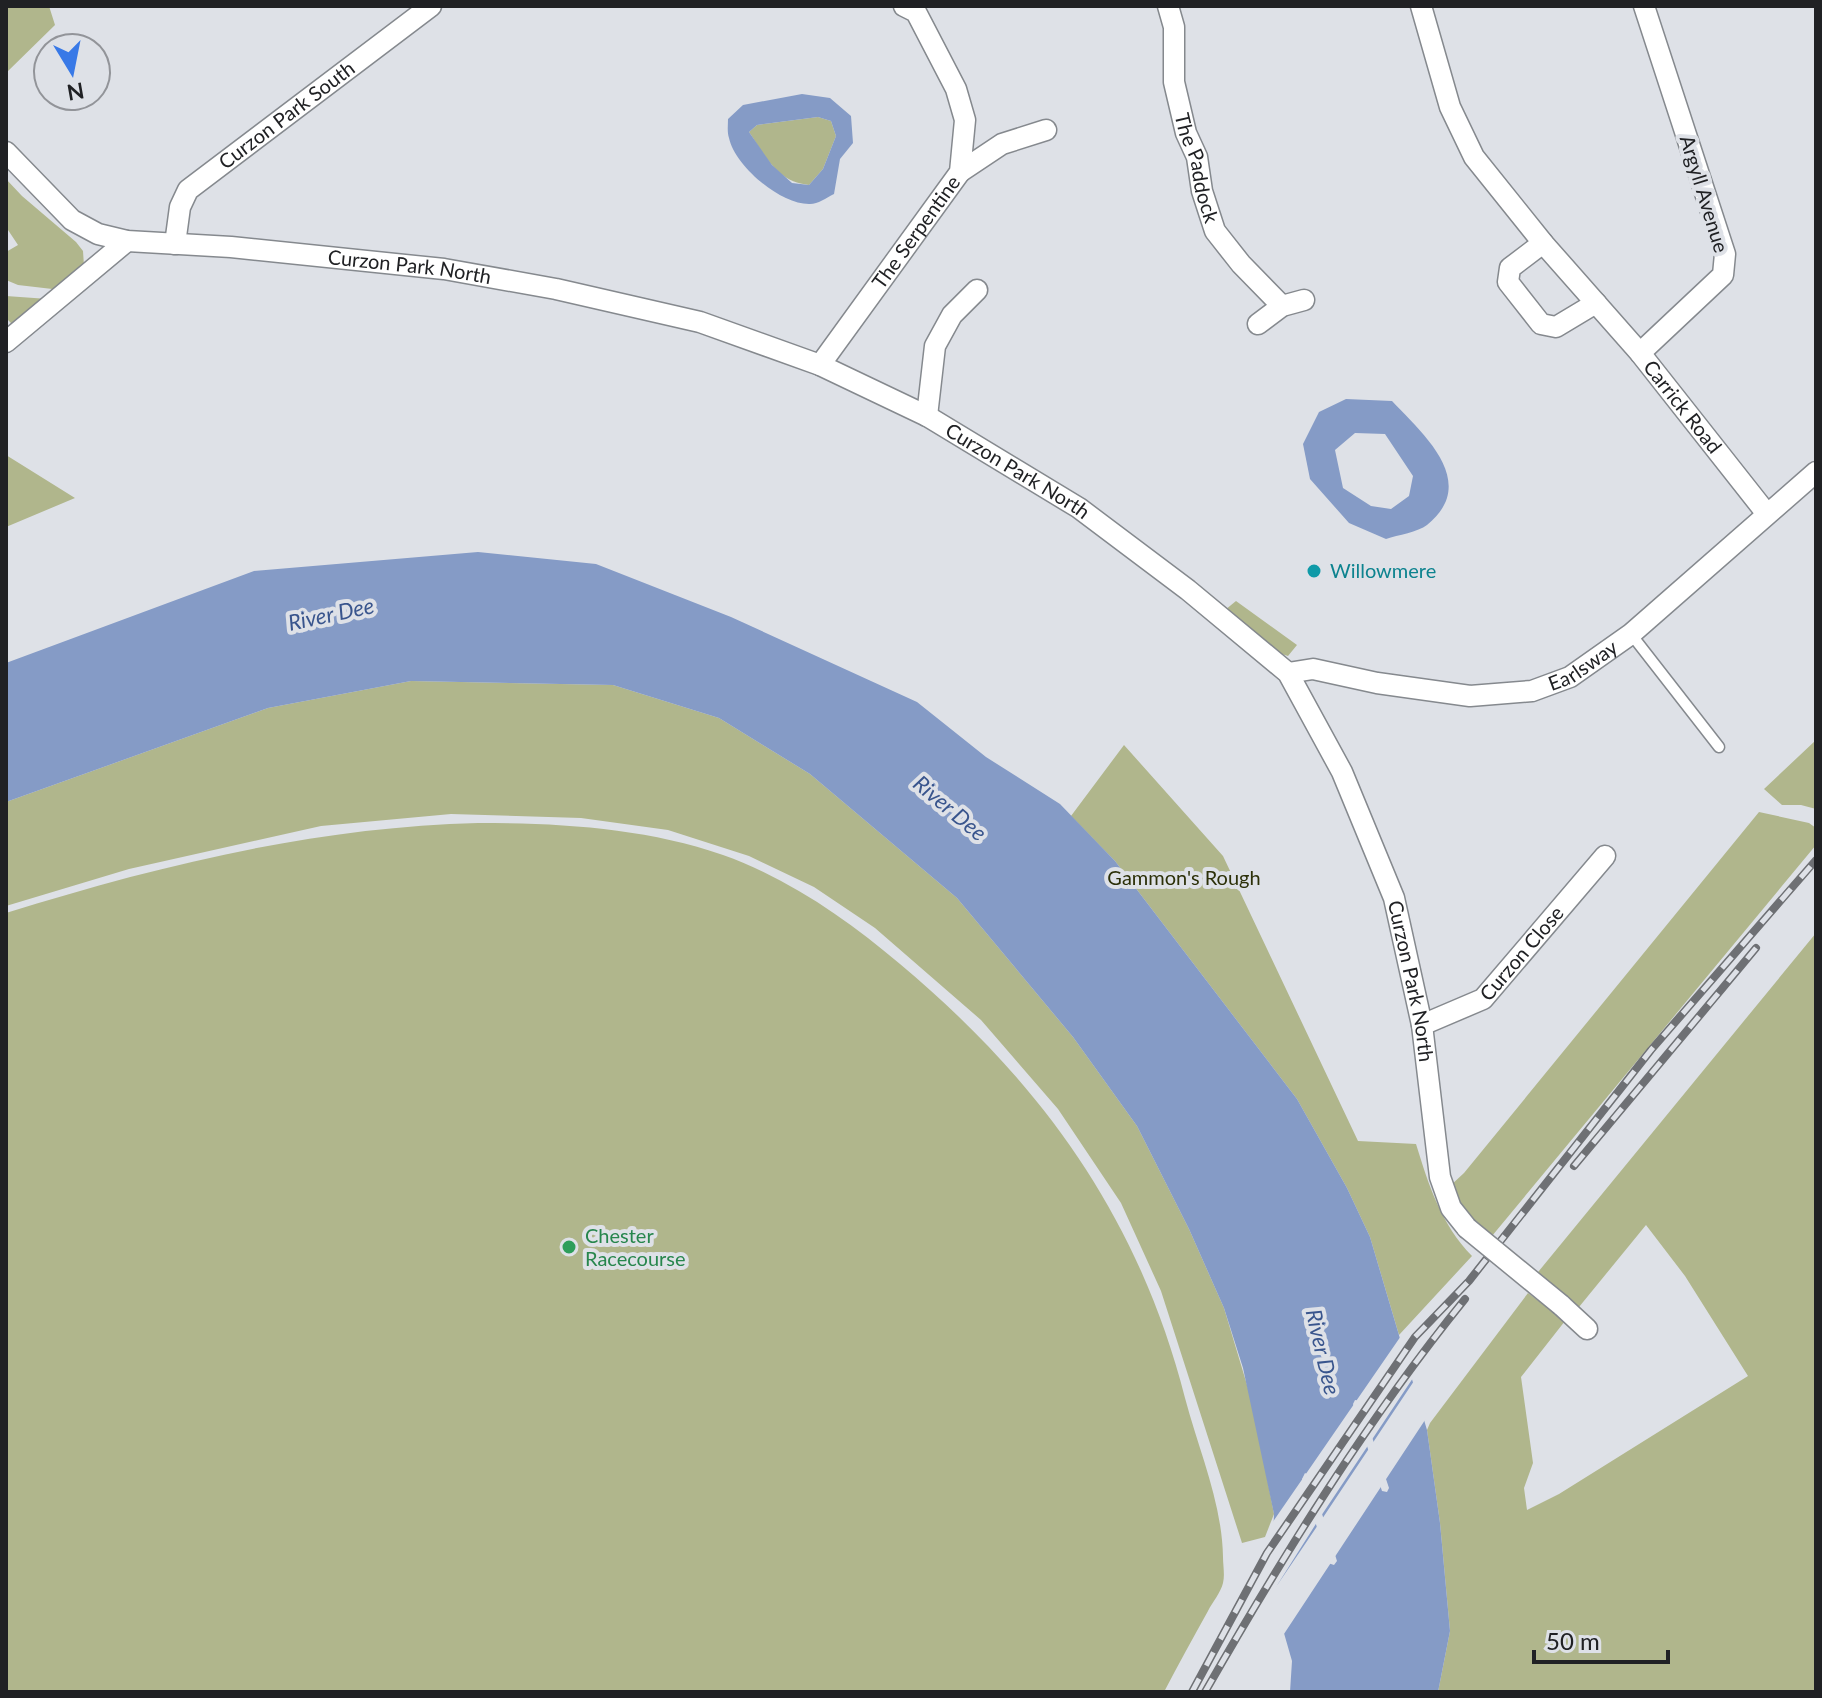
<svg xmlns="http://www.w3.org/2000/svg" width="1822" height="1698" font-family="Lato,sans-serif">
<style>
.green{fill:#b0b68c}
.water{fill:#859bc6;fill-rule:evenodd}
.pier{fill:#dee1e7}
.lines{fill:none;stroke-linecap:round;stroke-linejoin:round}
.service-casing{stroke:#85898e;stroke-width:13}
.minor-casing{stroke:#85898e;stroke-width:23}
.service{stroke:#fff;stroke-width:10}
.minor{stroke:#fff;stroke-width:20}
.rail-casing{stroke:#6e7074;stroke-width:8}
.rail{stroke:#dee1e7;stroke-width:5;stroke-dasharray:15;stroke-linecap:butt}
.minor-bridge-casing{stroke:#85898e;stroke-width:23;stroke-linecap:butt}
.minor-bridge{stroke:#fff;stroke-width:20}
.culture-dot{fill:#0f9aa8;stroke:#dee1e7;stroke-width:3}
.leisure-dot{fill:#2e9e5b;stroke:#dee1e7;stroke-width:3}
.labels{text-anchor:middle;stroke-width:8;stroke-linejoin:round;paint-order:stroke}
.street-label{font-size:20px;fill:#202124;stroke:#dee1e7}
.culture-label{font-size:20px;fill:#0d838f;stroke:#dee1e7;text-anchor:start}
.park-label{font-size:20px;fill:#2c3008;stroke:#dee1e7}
.leisure-label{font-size:20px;fill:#27864d;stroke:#dee1e7;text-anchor:start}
.water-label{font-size:22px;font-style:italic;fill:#39558d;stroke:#dee1e7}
</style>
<rect width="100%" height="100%" fill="#dee1e7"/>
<path class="green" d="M6,6h43l6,19 -49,48z
M818,117l13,4 5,15 -13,33 -14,16c-32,-3 -43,-28 -60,-53l8,-7z
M6,179l16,17 54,46 7,9 1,15 -23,24 -43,-5 -12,-5v-28l12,-7 -12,-18z
M6,296l42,3 -34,27 -8,-8z
M6,455l69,43 -69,29z
M1236,601l61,44 -9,11 -22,-7 -41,-39z
M411,681l202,4 106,33 91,56 147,124 116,139 64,89 52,103 35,79 29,97 21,109 -9,23 -23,6 -81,-252 -40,-88 -63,-94 -77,-89 -106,-92 -61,-41 -65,-31 -81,-26 -87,-12 -130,-4 -130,12 -192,43 -123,37v-104l262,-94z
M1816,740v69l-15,-4h-19l-18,-16z
M1124,745l99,111 135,285 58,3c13,42 25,80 56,112l-73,79 -29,-98 -23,-49 -50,-89 -182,-238 -44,-45z
M1759,812l50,11 7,5v17l-329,397 -33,-29 -4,-27 14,-13z
M478,823c83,0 167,5 245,32 65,23 125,65 177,109 142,119 239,254 285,434 14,53 37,104 38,159 0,8 2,18 0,26 -2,9 -11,20 -15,28 -15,27 -30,54 -44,81h-1158v-779c154,-48 311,-86 472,-90z
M1816,933v759h-378l12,-61 -10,-108 -13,-93 3,-7 98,-130 37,28 -44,56 12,86 -9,25 3,22 32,-16 189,-118 -63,-100 -39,-51 -67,82 -45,-30z"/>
<path class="water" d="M802,94l28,4 21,18 2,27 -13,16 -6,35c-8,4 -16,10 -24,10 -29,1 -75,-38 -81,-66 -2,-6 -1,-13 -1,-19l15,-14zM818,117l13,4 5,15 -13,33 -14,16 -17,-2 -20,-18 -23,-33 8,-7z
M1346,399l46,2c31,33 88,81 35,124 -9,7 -29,10 -41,14l-37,-16 -39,-44 -7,-35 16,-32zM1355,433l30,1 28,42 -4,20 -18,13 -20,-3 -28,-18 -8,-38z
M478,552l118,12 135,53 186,85 69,55 74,47 55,57 182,238 50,89 23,49 57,193 13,93 10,108 -12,61h-148l2,-31 -21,-73 3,-74 -31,-146 -19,-60 -35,-79 -52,-103 -64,-89 -116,-139 -147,-124 -91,-56 -106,-33 -202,-4 -143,27 -262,94v-139l248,-92zM1355,1400l5,1 29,87 -2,4 -5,-1 -29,-87zM1305,1473l5,3 27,85 -3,4 -6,-2 -26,-84z"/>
<path class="pier" d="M1403,1333l12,42 -96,144 -13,-41 13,41 -43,68 44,-65 12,39 -12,-39 96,-144 11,39 -145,220 -15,-49 3,-62z"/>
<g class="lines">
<g class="service-casing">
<path id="service" d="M1631,634l88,113"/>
</g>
<g class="minor-casing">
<g id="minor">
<path id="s1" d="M1168,6l6,21v55l12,51 11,24 5,34 13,40 26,33 41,42"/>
<path id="s2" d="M1421,6l29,101 24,50 69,86 97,110 127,161"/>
<path id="s3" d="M6,152l66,68 26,14 29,7 104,6 213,22 112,20 144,33 120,43 107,51 152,92 109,82 100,83 54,99 52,126 28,127 18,152 11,31 16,20"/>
<path d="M960,172l42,-28 44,-14"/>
<path d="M1543,243l-33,25 -2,14 33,42 15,3 40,-24"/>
<path id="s4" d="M175,244l5,-37 8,-17 243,-184"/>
<path d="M1258,324l24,-18 22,-6"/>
<path d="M6,342l121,-101"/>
<path d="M1640,353l83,-78 2,-21 -81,-248"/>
<path id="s5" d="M820,365l140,-193 5,-52 -9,-31 -40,-77 -12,-6"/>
<path d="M927,416l8,-70 17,-31 25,-25"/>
<path id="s6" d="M1288,673l25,-4 64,14 93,13 62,-5 38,-14 61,-43 185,-162"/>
<path id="s7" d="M1422,1025l61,-26 122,-143"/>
<path d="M1561,1305l26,24"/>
</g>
</g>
<use href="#service" class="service"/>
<use href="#minor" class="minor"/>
<g class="rail-casing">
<path id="rail" d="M1574,1166l182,-218
M1192,1692l75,-139 148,-216 54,-56 182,-231 165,-190
M1205,1692c78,-136 161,-271 260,-393"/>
</g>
<use href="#rail" class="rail"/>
<g class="minor-bridge-casing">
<path id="minor-bridge" d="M1467,1228l94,77"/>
</g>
<use href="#minor-bridge" class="minor-bridge"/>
</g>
<circle class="culture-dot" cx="1314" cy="571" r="8"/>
<circle class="leisure-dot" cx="569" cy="1247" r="8"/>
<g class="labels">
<g class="street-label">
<text dy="7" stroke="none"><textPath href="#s4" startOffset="180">Curzon Park South</textPath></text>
<text dy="7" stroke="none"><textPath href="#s1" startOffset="166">The Paddock</textPath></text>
<text transform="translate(1704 194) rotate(73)" y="7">Argyll Avenue</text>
<text dy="7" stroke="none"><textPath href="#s5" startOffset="164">The Serpentine</textPath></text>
<text dy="7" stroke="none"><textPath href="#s3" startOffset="438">Curzon Park North</textPath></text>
<text dy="7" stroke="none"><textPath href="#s2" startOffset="486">Carrick Road</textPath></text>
<text dy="7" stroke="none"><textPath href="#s3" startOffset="1086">Curzon Park North</textPath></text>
<text dy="7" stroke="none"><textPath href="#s6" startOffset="304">Earlsway</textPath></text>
<text dy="7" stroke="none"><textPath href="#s7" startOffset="126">Curzon Close</textPath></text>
<text dy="7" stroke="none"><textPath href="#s3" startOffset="1758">Curzon Park North</textPath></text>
</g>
<g class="culture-label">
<text x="1330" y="578">Willowmere</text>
</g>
<g class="park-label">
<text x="1184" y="885">Gammon's Rough</text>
</g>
<g class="leisure-label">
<text x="585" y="1243">Chester<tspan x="585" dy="23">Racecourse</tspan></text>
</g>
<g class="water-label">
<text transform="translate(331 614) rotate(-12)" y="8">River Dee</text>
<text transform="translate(950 808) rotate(40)" y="8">River Dee</text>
<text transform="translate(1323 1352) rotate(77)" y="8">River Dee</text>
</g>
</g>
<rect width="1822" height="1698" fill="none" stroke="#202124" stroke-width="16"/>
<g transform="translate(72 72) rotate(170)"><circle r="38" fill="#dee1e7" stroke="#929499" stroke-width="2"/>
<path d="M0-6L14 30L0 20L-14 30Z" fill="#3879e7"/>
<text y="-12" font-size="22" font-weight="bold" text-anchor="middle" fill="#202124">N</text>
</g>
<path d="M1534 1650v12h134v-12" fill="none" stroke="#202124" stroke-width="4"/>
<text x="1546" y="1650" font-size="24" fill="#202124" stroke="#dee1e7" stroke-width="6" paint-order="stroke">50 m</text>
</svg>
